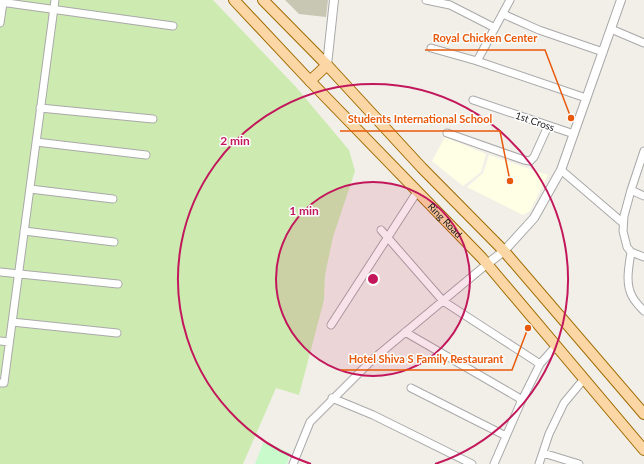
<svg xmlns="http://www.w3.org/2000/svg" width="644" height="464" font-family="Lato,sans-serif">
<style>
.education{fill:#ffffe5}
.construction{fill:#c7c7b4}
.grass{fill:#cdebb0}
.park{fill:#c8facc}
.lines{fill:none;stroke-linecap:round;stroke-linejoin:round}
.minor-casing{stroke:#a9a9a9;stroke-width:9}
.tertiary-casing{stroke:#a9a9a9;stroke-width:10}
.primary-casing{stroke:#a06b00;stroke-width:12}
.minor{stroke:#fff;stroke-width:7}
.tertiary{stroke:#fff;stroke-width:8}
.primary{stroke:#fcd6a4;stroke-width:10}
.ring{fill:none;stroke:#c2185b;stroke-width:2}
.labels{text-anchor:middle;stroke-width:3;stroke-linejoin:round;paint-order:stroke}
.street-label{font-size:10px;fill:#222;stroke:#fff}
.centre{fill:#c2185b;stroke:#fff;stroke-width:2}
.ring-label{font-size:12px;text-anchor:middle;font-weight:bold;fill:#c2185b;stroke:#fff;stroke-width:3;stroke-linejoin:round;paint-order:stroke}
.leader{fill:none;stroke:#e8590c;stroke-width:1.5}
.callout-dot{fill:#e8590c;stroke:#fff;stroke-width:1.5}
.callout-label{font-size:11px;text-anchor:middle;font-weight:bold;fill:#e8590c;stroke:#fff;stroke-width:3;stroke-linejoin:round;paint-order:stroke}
</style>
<rect width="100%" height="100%" fill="#f2efe9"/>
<path class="education" d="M445,137l41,17 -5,18 -18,14 -31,-25z
M489,155l59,20 -18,36 -7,4 -56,-28 16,-14z"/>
<path class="construction" d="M285,0h43l-2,17 -27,-3z"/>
<path class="grass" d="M0,0h213l83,87 53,63 6,21 -22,66 -8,38 -1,25 -25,95 -23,-7 -33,76h-243z"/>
<path class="park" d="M264,441l26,12 -3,11h-32z"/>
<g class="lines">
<g class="minor-casing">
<path id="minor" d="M426,0l24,5 45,23
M0,2l173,24
M503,14l36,16 64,22
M0,23l3,-20
M611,29l33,14
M431,48l46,13 109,37
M477,61l33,-61
M473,100l101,34
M40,108l113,11
M447,133l77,27 6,1 4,-4 14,-31
M36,142l110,13
M644,151l-13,39 13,6
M561,170l62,53
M30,189l83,10
M631,190l-7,26 -1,15 4,16 4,5 13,5
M381,230l62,71 97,63
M24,231l90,11
M631,252c-2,14 -6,31 1,44 3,6 8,11 12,15
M0,272l118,12
M12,322l105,11
M331,325l86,-133
M405,332l114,66 2,4 -27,62
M0,341l9,1
M0,383h4l51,-383
M411,388l95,48
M332,398l41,17 99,49
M521,402l19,-38 16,-18
M543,453l36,11
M293,464l17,-42 62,-62 115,-96
M539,464l10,-30 15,-31 20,-24"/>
</g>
<g class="tertiary-casing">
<path id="tertiary" d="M327,65l7,-65
M487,264l17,-13 30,-33 27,-48 60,-170"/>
</g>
<g class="primary-casing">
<g id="primary">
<path id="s1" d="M234,0l76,81 172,177 162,192"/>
<path d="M263,0l64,65 95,103 82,83 140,163"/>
<path d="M310,81l17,-16"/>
</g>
</g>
<use href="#minor" class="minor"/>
<use href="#tertiary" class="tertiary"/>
<use href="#primary" class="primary"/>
</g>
<circle cx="373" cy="279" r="97" fill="#c2185b" fill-opacity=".12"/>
<g class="ring">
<circle cx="373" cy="279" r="97"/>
<path d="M311 464A195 195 0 1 1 435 464"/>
</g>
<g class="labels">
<g class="street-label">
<text transform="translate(535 121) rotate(19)" y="4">1st Cross</text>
<text dy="4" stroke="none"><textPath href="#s1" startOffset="305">Ring Road</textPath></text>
</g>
</g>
<circle cx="373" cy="279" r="6" class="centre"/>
<g class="ring-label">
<text x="235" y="145">2 min</text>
<text x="304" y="215">1 min</text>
</g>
<path class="leader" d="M571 118L545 50H425M510 181L500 131H340M528 328L512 370H341"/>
<g class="callout-dot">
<circle cx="571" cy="118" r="4"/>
<circle cx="510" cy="181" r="4"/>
<circle cx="528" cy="328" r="4"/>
</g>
<g class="callout-label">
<text x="485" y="42">Royal Chicken Center</text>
<text x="420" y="123">Students International School</text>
<text x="426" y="363">Hotel Shiva S Family Restaurant</text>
</g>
</svg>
